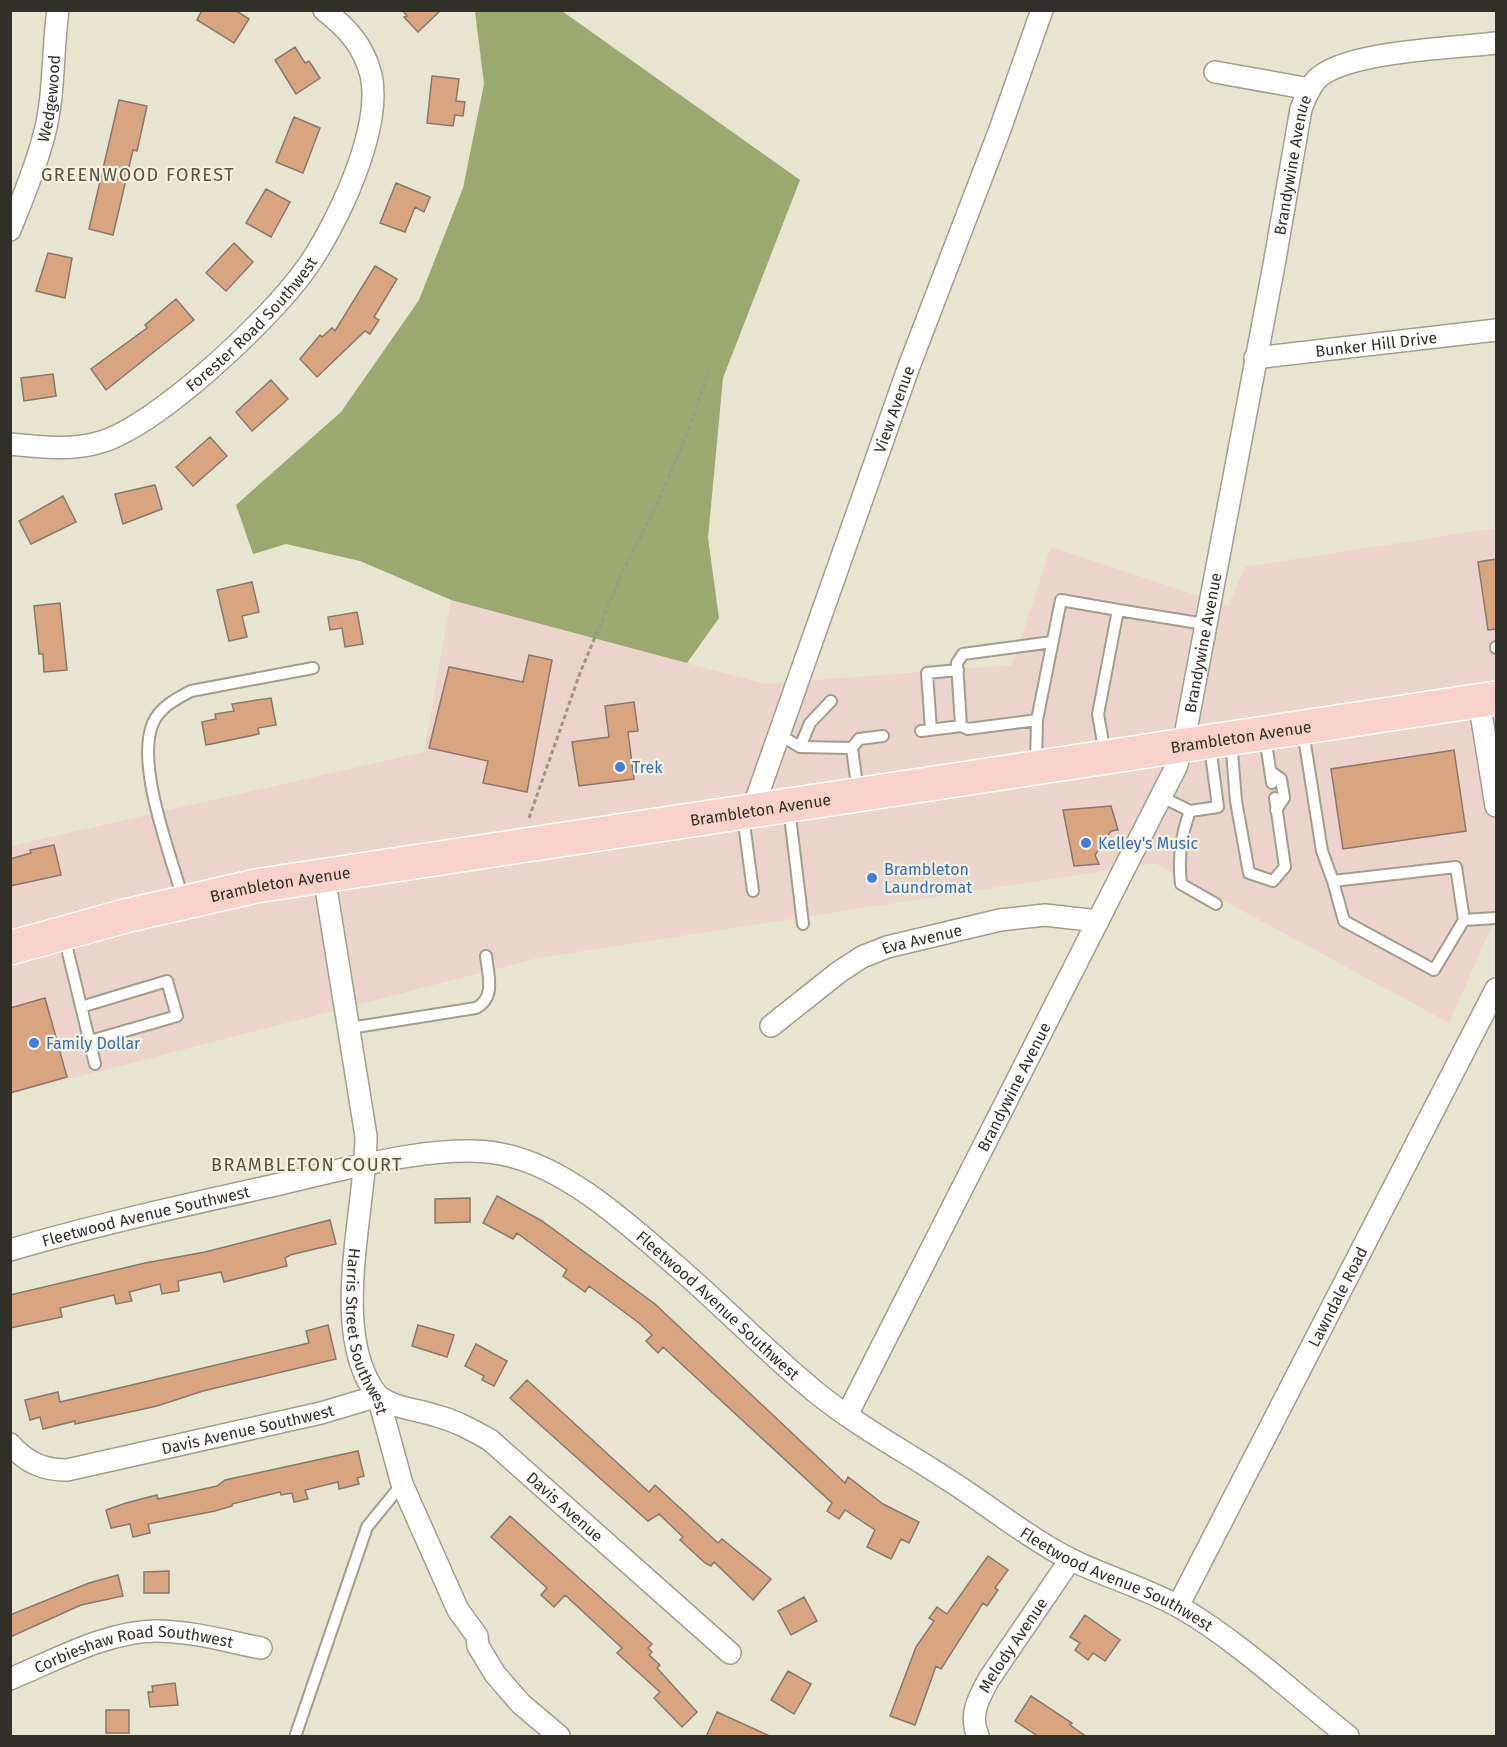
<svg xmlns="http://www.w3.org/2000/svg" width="1507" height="1747" font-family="'Fira Sans',sans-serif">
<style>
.commercial{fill:#ecd3cc}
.forest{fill:#9ba870}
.building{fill:#d9a581;stroke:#89786e;stroke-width:1.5}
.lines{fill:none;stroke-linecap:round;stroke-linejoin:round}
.lane-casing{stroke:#a19e8c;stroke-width:14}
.street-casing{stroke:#a19e8c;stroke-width:24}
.primary-casing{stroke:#fff;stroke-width:36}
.path{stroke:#9b998a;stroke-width:3;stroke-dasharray:4.5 3;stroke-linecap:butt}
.lane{stroke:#fff;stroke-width:10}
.street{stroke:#fff;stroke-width:21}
.primary{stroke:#f7d1ca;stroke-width:33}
.shop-dot{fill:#3f7fe0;stroke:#f4f1dd;stroke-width:2}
.labels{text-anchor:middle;stroke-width:4.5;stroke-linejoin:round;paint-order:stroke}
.street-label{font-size:16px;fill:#313028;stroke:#f4f1dd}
.shop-label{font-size:16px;fill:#366cbe;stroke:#f4f1dd;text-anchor:start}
.neighbourhood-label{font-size:18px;letter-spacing:1.5px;fill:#575444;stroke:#f4f1dd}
</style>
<rect width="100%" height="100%" fill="#e7e4d0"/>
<path class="commercial" d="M1496,528v388l-47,107 -294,-160 -617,95 -527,136v-248l413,-94 27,-152 314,84 247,-19 39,-118 178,59 16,-39z"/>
<path class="forest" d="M475,11h87l238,169 -77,198 -15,160 11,80 -32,45 -236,-63 -91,-39 -74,-17 -33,10 -17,-49 105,-93 78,-112 44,-112 21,-104z"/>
<path class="building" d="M202,10h33l14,9 -15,24 -37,-23z
M402,10h39l-23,22 -14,-15 3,-1z
M295,47l10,16 4,-2 11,17 -24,16 -21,-34z
M432,76l27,3 -3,22 9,1 -2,14 -8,-1 -2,11 -26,-3z
M119,100l28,6 -10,45 -4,-1 -20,85 -24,-6z
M294,117l26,11 -17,45 -27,-11z
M396,183l34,14 -6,15 -9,-5 -10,25 -25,-9z
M266,189l24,13 -19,35 -25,-14z
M234,243l19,19 -27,29 -20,-18z
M48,253l24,5 -7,40 -29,-7z
M375,266l22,13 -23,38 5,3 -9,14 -5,-3 -48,46 -17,-18 20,-24 2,2 10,-9 3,3z
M176,299l18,21 -88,70 -15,-21 56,-41 -2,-3z
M53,374l3,22 -32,5 -3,-23z
M271,380l17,19 -36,32 -16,-19z
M210,437l17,19 -34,30 -17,-19z
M155,485l7,24 -39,15 -8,-30z
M63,496l13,26 -45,22 -12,-23z
M1497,559v70l-9,1 -10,-68z
M252,582l7,30 -17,4 5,21 -18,4 -12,-51z
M60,603l7,67 -23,2 -1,-18h-4l-5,-48z
M357,612l6,32 -18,3 -3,-19 -12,2 -2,-13z
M529,655l23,5 -25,132 -44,-9 5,-22 -59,-13 20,-81 74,15z
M271,698l5,27 -18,3 1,6 -53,11 -4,-23 14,-3 -1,-5 19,-3 -2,-7z
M634,702l4,29 -10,1 6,47 -55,7 -7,-44 37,-5 -4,-31z
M1454,750l12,81 -123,18 -12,-80z
M1111,806l7,24 -7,1 -16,24 4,9 -25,2 -11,-56z
M54,845l7,30 -51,11v-27l21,-6 -1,-3z
M45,998l22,79 -57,16v-85z
M497,1196l45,25 113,83 190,179 3,-6 35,27 36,18 -10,21 -8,-4 -10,20 -24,-12 8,-17 -30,-20 -6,9 -12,-8 5,-8 -169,-156 -5,6 -12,-12 6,-6 -13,-12 -50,-37 -4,6 -22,-16 4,-6 -50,-37 -4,6 -30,-16z
M470,1198v24l-35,1v-24z
M330,1220l6,24 -46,11 -5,3 2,8 -63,16 -3,-10 -43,9 1,10 -17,3 -2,-10 -31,8 3,9 -16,3 -2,-9 -54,13 2,9 -52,11v-33l135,-32 60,-11z
M328,1325l8,34 -133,32 -46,15 -82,18v-3l-32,8 -3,-12 -10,3 -5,-20 33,-8 2,10 249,-59 -3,-12z
M418,1325l36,10 -7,22 -35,-11z
M476,1344l31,17 -13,25 -12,-6 2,-4 -19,-10z
M527,1380l122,112 6,-7 63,58 4,-4 49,40 -18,21 -39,-38 -3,4 -6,-3 -25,-23 3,-3 -24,-23 -11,7 -138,-123z
M358,1451l6,25 -7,2 2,6 -20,5 -1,-7 -33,8 3,9 -14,3 -2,-9 -11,2 -1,-3 -48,12v2l-17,5 -67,13 2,9 -17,4 -3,-13 -19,4 -5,-18 20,-7 31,-8 1,4 59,-13 8,-6z
M510,1516l142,128 -4,4 4,4 -3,3 11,10 -3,3 40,44 -15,15 -28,-29 6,-6 -43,-39 5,-5 -57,-53 -11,12 -13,-12 6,-7 -56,-51z
M988,1556l20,14 -13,18 3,2 -11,16 -4,-3 -42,66 -5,-3 -21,59 -25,-9 26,-69 18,-26 -5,-3 8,-11 10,7z
M169,1571v22h-25v-21z
M118,1575l5,21 -42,9 -71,32v-22l79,-32z
M804,1597l13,24 -26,14 -13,-24z
M1085,1615l35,25 -15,21 -12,-8 -5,7 -13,-10 5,-7 -10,-6z
M788,1671l23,13 -17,30 -23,-14z
M175,1683l3,22 -28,2 -2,-15h5l-1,-6z
M1031,1696l41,27 -2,2 17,12h-48l-24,-16z
M106,1710h23v23h-23z
M717,1712l55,25h-66z"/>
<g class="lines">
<g class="lane-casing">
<path id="lane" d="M1496,648v-1
M961,726l7,3 69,-9
M931,730l-4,-57 31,-3
M921,731l40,-5 -4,-63 6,-9 89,-12
M1303,731l19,120 11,30 123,-14 8,53 32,-2
M778,734l22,13 52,1
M1265,736l7,47
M1231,740l5,61 13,72 24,8 12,-14 -10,-69
M1210,746l8,61 -28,4c-9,25 -12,46 -9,73l35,20
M800,747l10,-24 21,-22
M1105,754l-7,-40 20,-104 87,14
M1036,765l1,-45 24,-120 57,10
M1270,771l11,8 3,19 -8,12
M858,793l-6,-45 7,-9 24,-3
M1162,797l28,14
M789,808l14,116
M743,816l10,75
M1333,881l11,40 90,49 30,-50
M183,899c-12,-43 -48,-135 -30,-176 7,-16 23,-24 38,-32l122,-23
M64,936l31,128
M81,1007l86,-26 10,35 -87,25
M350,1028l126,-20c20,-10 12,-33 10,-52
M296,1734l71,-207 35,-43"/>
</g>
<g class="street-casing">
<g id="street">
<path d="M1215,72l95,17"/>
<path id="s1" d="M10,230c12,-30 25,-61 33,-91 12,-41 9,-86 15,-129"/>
<path id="s2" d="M1255,358l241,-28"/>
<path id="s3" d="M10,444c30,3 62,7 91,-2 58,-18 168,-122 204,-172 31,-43 78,-141 66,-195 -7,-29 -24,-47 -47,-65"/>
<path d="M1479,701l17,105"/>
<path id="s4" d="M752,811l156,-442 91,-237 43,-122"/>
<path id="s5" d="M324,876l42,260c0,74 -38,199 12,260l24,88 56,126 19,26 1,10 17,28 26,30 38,32"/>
<path id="s6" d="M771,1026l68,-54 23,-15 25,-10 113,-27 45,-5 53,6"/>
<path id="s7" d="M10,1250c89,-26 180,-46 270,-66 61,-14 160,-42 221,-30 66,12 130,73 180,116 46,40 89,85 137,124 40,32 86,57 129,85 35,22 67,48 103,69 42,26 90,36 133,61 59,35 111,85 165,127"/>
<path id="s8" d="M847,1415l329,-648 7,-21 91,-481 27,-156c4,-10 7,-20 15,-29 27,-29 139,-32 180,-37"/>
<path id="s9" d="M10,1444c17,19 33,26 57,26l254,-57 57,-17c18,13 38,13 59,20 19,5 35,14 53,24l240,213"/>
<path id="s10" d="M1178,1606l318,-617"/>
<path id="s11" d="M10,1679c46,-19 95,-47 145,-48 36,0 71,10 106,17"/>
<path id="s12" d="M978,1736c-9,-21 0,-37 11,-57l81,-119"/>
</g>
</g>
<g class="primary-casing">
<g id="primary">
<path id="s13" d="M10,948l115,-32 131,-30 1240,-188"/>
</g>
</g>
<path class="path" d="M529,818l51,-145 41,-98 35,-69 29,-67 26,-74"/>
<use href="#lane" class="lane"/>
<use href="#street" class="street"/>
<use href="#primary" class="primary"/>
</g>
<g class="shop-dot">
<circle cx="620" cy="767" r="6"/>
<circle cx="1086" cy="843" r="6"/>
<circle cx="872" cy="878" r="6"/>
<circle cx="34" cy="1043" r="6"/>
</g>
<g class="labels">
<g class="street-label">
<text dy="6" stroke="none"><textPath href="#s1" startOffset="138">Wedgewood</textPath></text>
<text dy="6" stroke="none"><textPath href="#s8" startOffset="1340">Brandywine Avenue</textPath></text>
<text dy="6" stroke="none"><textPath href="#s3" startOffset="285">Forester Road Southwest</textPath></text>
<text dy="6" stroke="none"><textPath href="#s2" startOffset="122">Bunker Hill Drive</textPath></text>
<text dy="6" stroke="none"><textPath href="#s4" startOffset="426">View Avenue</textPath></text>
<text dy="6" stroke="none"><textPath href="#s8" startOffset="854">Brandywine Avenue</textPath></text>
<text dy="6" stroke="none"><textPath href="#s13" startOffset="1250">Brambleton Avenue</textPath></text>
<text dy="6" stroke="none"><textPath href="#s13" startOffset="764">Brambleton Avenue</textPath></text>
<text dy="6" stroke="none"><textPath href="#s13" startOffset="278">Brambleton Avenue</textPath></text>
<text dy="6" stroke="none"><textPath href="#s6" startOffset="177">Eva Avenue</textPath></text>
<text dy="6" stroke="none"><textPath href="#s8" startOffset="368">Brandywine Avenue</textPath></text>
<text dy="6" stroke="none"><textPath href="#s7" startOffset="140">Fleetwood Avenue Southwest</textPath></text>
<text dy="6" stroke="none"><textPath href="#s10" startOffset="348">Lawndale Road</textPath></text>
<text dy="6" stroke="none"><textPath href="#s7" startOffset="770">Fleetwood Avenue Southwest</textPath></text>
<text dy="6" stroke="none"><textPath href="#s5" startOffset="462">Harris Street Southwest</textPath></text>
<text dy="6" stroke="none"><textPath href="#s9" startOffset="250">Davis Avenue Southwest</textPath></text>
<text dy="6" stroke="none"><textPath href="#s9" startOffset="606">Davis Avenue</textPath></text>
<text dy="6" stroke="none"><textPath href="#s7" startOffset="1256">Fleetwood Avenue Southwest</textPath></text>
<text dy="6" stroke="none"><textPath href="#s12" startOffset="102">Melody Avenue</textPath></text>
<text dy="6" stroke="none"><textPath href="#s11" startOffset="130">Corbieshaw Road Southwest</textPath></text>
</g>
<g class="shop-label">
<text x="632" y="773">Trek</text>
<text x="1098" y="849">Kelley's Music</text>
<text x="884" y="875">Brambleton<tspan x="884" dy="18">Laundromat</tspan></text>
<text x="46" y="1049">Family Dollar</text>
</g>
<g class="neighbourhood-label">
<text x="138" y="181">GREENWOOD FOREST</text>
<text x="307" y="1171">BRAMBLETON COURT</text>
</g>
</g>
<rect width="1507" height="1747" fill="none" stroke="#313028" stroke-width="24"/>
</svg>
